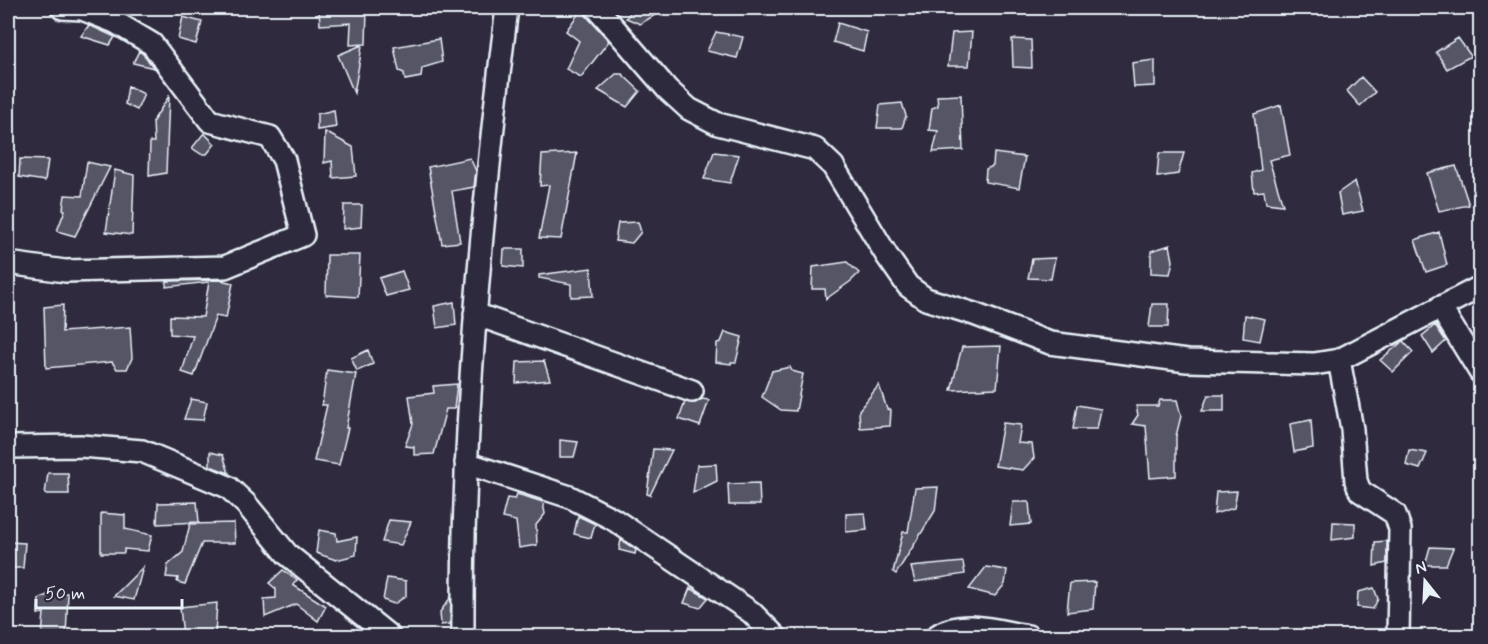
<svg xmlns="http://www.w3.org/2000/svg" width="1488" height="644" font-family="Mynerve,sans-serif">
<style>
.building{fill:#575565;stroke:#e8f1f8;stroke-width:1.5}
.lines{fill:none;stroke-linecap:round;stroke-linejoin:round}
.minor-casing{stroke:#e8f1f8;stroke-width:26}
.minor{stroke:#2f2a3d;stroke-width:21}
</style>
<rect width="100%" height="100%" fill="#2f2a3d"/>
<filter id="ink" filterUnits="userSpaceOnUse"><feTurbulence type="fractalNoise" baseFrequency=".0167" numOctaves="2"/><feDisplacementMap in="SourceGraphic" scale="12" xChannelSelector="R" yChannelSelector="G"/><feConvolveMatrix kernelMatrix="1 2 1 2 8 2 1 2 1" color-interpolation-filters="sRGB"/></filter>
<g filter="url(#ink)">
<path class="building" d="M319,8h48l-1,36 -16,1 1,-22 -31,2z
M634,8h33l-27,16 -14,-6z
M581,10l28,31 -28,36 -15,-8 13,-28 -13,-10z
M183,17l19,5 -6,22 -18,-5z
M838,23l29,9 -4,19 -30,-9z
M89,25l26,12 -5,8 -29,-9z
M716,32l27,5 -6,21 -30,-7z
M972,32l-3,34h-21l4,-33z
M1458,38l13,18 -24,13 -11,-17z
M439,39l3,23 -20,6 -1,9 -16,3 -1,-7 -5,-2 -5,-24z
M1012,39l19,1 1,28 -19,-1z
M362,45l-2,14 -6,34 -16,-38z
M139,51l4,3 11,14 -21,-5z
M1155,60v26l-21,1 -2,-24z
M616,74h6l18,17 -13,16 -29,-17z
M1361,77l14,15 -15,14 -13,-15z
M128,86l16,8 -7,16 -12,-6z
M961,95l2,55 -30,2 5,-21 -9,-1 3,-22 6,-2 -1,-10z
M169,96l-3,77 -17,3 1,-34h4l-1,-21z
M902,103l4,13 -4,12h-25l3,-23z
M1281,105l9,50 -21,5 14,45 -17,-2 -2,-12 -10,1 -2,-19 9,-3 -7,-56z
M334,110l2,17 -19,3v-16z
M325,132l28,15 3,29 -23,2 -1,-17 -8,2z
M204,133l11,11 -8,10h-6l-9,-6z
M714,152l25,3 -9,28 -26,-4z
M577,153l-16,86 -22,-1 10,-53 -9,1 2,-31z
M994,153l31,4 -6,31 -34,-6 1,-13 7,-3z
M1159,153h25l-6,21 -21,3z
M470,158l6,13 -2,16 -22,4 8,51 -18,2 -14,-77z
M20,159l28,1 -3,21 -26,-4z
M87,162l23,5 -35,69 -18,-5 8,-21 -2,-1 2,-14 17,1z
M1456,166l13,39 -30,6 -12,-38z
M115,170l19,5 -2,60 -26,-3z
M1355,181l8,30 -21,4 -4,-22z
M344,205h18l-1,22 -18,2z
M638,222l3,10 -9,11 -17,-2 3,-18z
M1439,232l8,33 -21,7 -11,-32z
M1170,245l3,16 -3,13 -19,-1v-22z
M504,249h19v19l-20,-2z
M327,255h33l-2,42 -32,-2z
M1055,258l-4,21 -23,-1 4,-19z
M847,262l12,11 -8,8 -25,18 -1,-10h-13l1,-22z
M591,268l2,28 -22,1v-13l-32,-6v-3z
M402,271l7,19 -23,6 -7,-18z
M220,280l13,3 -7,35 -10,-2 -22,60 -12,-4 11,-36 -23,-2v-18l33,1 6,-35 -43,5 1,-6z
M454,302l2,23 -19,3 -3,-22z
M1152,304h17l-1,23h-19z
M63,305l-1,27 68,-5 2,31 -5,11h-10l-5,-7 -66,6 -2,-61z
M1245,315l20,4 -5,22 -17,-3z
M1435,325l11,16 -13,12 -11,-17z
M725,332l17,5 -6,25h-5v2l-15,-2 1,-19 4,-1z
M1403,341l10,11 -20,20 -13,-12z
M1001,346l-4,42 -46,2 11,-43z
M368,350l5,14 -16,7 -6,-13z
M544,361l6,19 -34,3 1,-21z
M790,367l2,4 11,3 -7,37 -15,-1 -19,-13 10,-26z
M327,370l29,4 -10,54h2l-9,37 -25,-4 13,-56h-5z
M457,384l-3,25h-8l-12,45 -20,1v-8l-9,-1 8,-22 -4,-28 25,-3 -1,-7z
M879,385l8,24 4,1 -1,16 -30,2 -1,-18z
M1208,395h16v16h-22z
M191,399l16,3 -4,18 -19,-1z
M702,399l7,1 -9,26 -21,-7 6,-17 10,1z
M1160,400h17l4,16 -5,20v40l-26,2 -4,-52 -14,-2 6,-9 -2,-9h22z
M1077,405l24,4 -4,20h-24z
M1311,420l2,28 -19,4 -4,-28z
M1003,423l18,2 -3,18 14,1 2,14 -11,12 -28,-4z
M560,440l18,2 -4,15h-14z
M653,449l19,1 -22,45 -3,-1z
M1409,450l18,3 -7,16 -14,-4z
M210,452l13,3 6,18 -19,-7z
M716,464l1,17 -24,12 4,-28z
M48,473h20l1,21h-24z
M759,483l1,22h-31l-1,-21z
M938,487l-3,24 -39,63 -3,-2 10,-40h5l7,-44z
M1237,491l-3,17 -20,6 2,-22z
M517,494l26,8 2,12 -9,11 1,20 -18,3 -3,-27 -14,-3 5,-20 8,1z
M197,502l2,20 -42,2 1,-21z
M1013,502h16l2,22 -21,2z
M101,513l24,2v14l27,6 -4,16 -24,-2v4h-23z
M865,513l2,17 -21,2v-18z
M578,516l17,8 -4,14 -17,-4z
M389,520l22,2 -10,23 -19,-3z
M1333,522l22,1v14l-23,3z
M234,523l1,20h-33l-17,41 -8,-2 1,-4 -12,-1 2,-12 15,-13 7,-28z
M319,530l17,3 1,8 20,-4 -1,18 -20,5 -20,-7z
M621,540l15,10 -1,4 -16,-4z
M1387,541v22l-13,3 1,-24z
M8,542l17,1 -2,25h-15z
M1430,547l23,1 -7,17h-21z
M963,562l2,12 -50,8 -4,-15z
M143,567l-9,33 -20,-4z
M986,567l21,3 -2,14 -10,12 -26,-7z
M283,570l14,10 -4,5 33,21 -8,15 -22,-17 -31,13 -1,-18 12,-1v-9l-7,-6z
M387,578l19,3v15l-12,8 -11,-4z
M1095,582l-2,27 -26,3 3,-29z
M690,588l18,10 -8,10 -16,-5z
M1374,588l4,11 -5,10 -16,-2 1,-15z
M68,593l-2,43h-24l2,-23 -6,1 1,-15 10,-5z
M451,597l-1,27 -9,1 -1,-13z
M217,603l-2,31 -32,2 -3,-29z"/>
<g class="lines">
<g class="minor-casing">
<path id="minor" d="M597,8l70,81 22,20 29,15 97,25 18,17 54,90 21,30 18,13 48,15 76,29 137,18 127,3 25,-4 141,-73
M8,263l57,8 160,-4 78,-32 -19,-75 -14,-23 -60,-16 -58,-77 -37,-22 -33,-13 -20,-1
M1440,307l40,65
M475,314l217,77
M1339,360l13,69 4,52 4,10 35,23 5,15 -2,107
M8,447l73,-1 61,5 86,36 18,17 41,50 102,82
M466,463l104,34 43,22 138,93 24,24
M463,636c-1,-210 18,-420 44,-628
M937,636c24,-18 63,-4 91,0"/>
</g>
<use href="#minor" class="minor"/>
</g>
</g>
<rect width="1488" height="644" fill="none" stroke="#2f2a3d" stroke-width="30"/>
<rect x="15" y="15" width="1458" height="614" fill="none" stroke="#e8f1f8" stroke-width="2" filter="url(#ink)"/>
<g transform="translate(1425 581) rotate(342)" stroke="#2f2a3d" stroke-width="4.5" paint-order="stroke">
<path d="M0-4.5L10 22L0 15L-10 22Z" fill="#e8f1f8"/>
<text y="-9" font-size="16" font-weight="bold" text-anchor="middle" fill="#e8f1f8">N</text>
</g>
<path d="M36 599v9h146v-9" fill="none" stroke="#e8f1f8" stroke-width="3"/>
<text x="45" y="599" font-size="18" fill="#e8f1f8" stroke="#2f2a3d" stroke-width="4.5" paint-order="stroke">50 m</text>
</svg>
